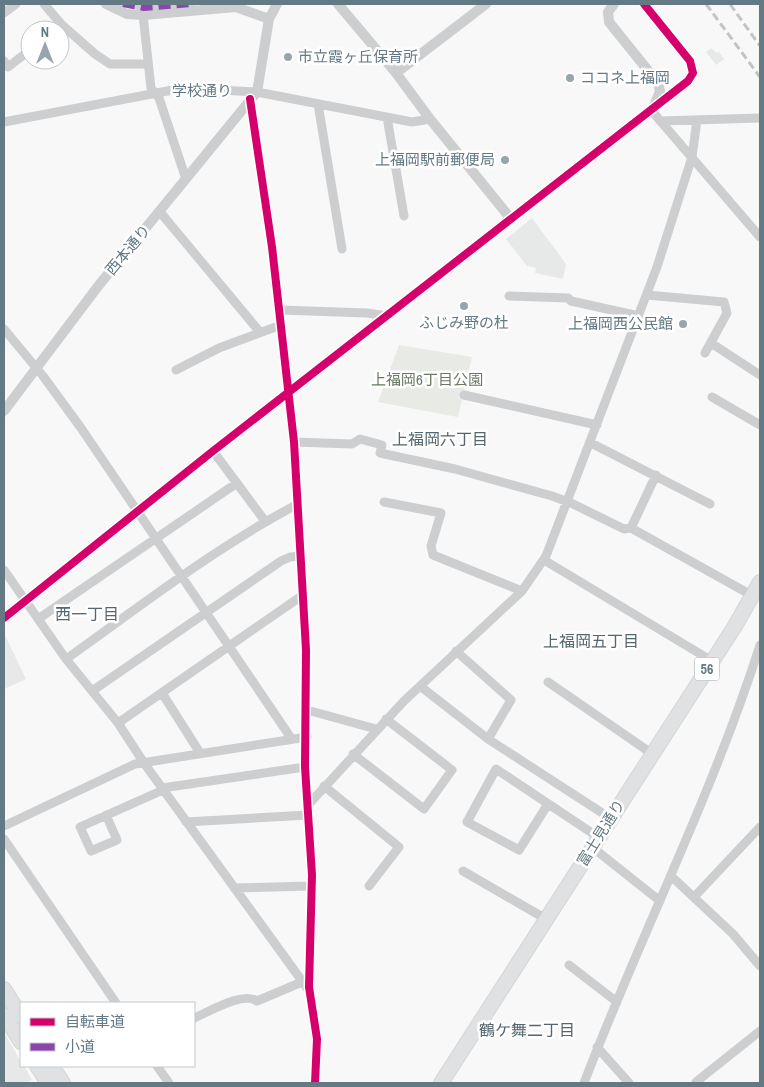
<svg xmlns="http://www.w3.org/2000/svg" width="764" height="1087" font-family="'Archivo Narrow','Noto Sans JP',sans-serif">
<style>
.built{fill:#e7e9e9}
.green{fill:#e8eae5}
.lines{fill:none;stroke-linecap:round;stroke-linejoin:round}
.primary-casing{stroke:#d4d5d6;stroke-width:16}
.trunk-casing{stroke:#d4d5d5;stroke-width:16}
.pedestrian{stroke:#cdcecf;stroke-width:6}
.minor{stroke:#cdcecf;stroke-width:9}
.tertiary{stroke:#cdcecf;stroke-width:10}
.primary{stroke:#e0e1e2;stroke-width:14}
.trunk{stroke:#e0e1e2;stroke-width:14}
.rail{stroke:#c2c4c5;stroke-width:3;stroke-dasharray:8 4;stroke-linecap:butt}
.quiet{stroke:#8e44ad;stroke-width:6;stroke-dasharray:12 6;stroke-linecap:butt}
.cycleway-casing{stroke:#fff;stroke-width:11}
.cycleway{stroke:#d6006c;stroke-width:8}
.poi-dot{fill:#97a5ac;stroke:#fff;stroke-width:2}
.labels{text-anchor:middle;stroke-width:5;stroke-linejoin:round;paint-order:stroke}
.shield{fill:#fff;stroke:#92a1a8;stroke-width:1}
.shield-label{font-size:14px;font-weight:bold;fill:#637983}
.poi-label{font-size:15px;fill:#637983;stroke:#fff;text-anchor:start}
.street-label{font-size:15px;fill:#637983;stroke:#fff}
.park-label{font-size:15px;fill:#6a7a62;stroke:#fff}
.neighbourhood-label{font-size:16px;fill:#55666e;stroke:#fff}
</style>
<rect width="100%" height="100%" fill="#f8f8f8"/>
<path class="built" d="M711,48l6,5 2,-1 5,7 -8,6 -10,-13z
M532,218l34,46 -3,15 -28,-6 1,-5 -9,-2 -21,-27z
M4,633l22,46 -22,10z
M4,1032l17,30v4h3l8,14 -6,3h-22z"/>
<path class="green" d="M399,345l73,12 -14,60 -80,-15z"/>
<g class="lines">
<g class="primary-casing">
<path id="primary" d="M441,1083l294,-457 25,-44"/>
</g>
<g class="trunk-casing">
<path id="trunk" d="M4,989l17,27
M4,1015l17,27
M37,1066l11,17
M52,1066l11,17"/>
</g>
<path class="pedestrian" d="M123,4l21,4 49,-4"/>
<path class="minor" d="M44,4l18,21
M4,13l12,-9
M143,15l8,73 8,10 27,81
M56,30l6,-5 33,29 15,10h38
M4,61l4,6 22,-17
M250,99l22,148 22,195 12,208 -1,117 7,108 -3,112 8,52 -2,44
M318,104l24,145
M651,110l109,127
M387,117l17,99
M660,121l100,-3
M4,122l179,-34 74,4 155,30 18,-3
M160,212l99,119
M647,295l77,7 3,11 -22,40
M509,296l59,2 3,3 68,15
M280,310l87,3 20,3
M4,329l39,47 38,52 210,310
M711,343l49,32
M176,370l43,-22 62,-23
M464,395l133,30
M712,397l48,28
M294,442l58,2 8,-5 22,6 -2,8 75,16 97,27 19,7 53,26 7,-1 25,-53
M591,443l119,61
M213,451l52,70
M384,502l57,11 -10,33 2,9 89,36
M631,528l122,68
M544,560l168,101
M4,570l62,89 52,64 26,40 166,229
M38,619l199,-136
M456,651l55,49 -23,39
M66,659c76,-54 150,-112 232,-155
M548,682l103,71
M420,686l68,53 122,79
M92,691l189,-130 9,-4 10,-1
M162,693l38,60
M307,710l69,19
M118,723l185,-128
M353,754l71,55 28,-39 -66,-51
M324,786l75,61 -30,39
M162,788l143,-21
M548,804l-29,46 -52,-28 29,-53 102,68
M308,805l96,-104 118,-110 24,-35 111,-289 35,-110 5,-37
M106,815l11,25 -26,11 -11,-24 83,-37
M186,822l122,-7
M4,826l131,-62 172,-27
M4,839l112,164
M592,847l68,54
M463,871l83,48
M671,876l62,58 27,32
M234,888l77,-2
M695,896l65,-69
M569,965l48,37
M194,1018c15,-6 49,-27 63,-17l45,-19
M597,1047l32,36
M157,1066l12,17
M584,1083c56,-147 128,-287 176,-438
M698,1083l-2,-1 64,-51"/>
<path class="tertiary" d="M106,4l21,10 16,1 93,-8 33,12
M338,4l58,69 90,-69
M614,4l-6,8 1,10 49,61 2,8 -6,15
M396,73l34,46 81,100
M4,411l95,-126 158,-193 12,-73 8,-15
M4,618l209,-167 475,-370 5,-8 -3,-12 -46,-57"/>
<use href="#primary" class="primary"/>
<use href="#trunk" class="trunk"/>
<path class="rail" d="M706,4l54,73
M730,4l30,42"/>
<path class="quiet" d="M123,4l21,4 49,-4"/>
<g class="cycleway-casing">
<path id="cycleway" d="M250,99l22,148 22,195 12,208 -1,117 7,108 -3,112 8,52 -2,44
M4,618l209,-167 475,-370 5,-8 -3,-12 -46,-57"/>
</g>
<use href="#cycleway" class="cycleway"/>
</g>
<g class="poi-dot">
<circle cx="288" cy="57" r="5"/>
<circle cx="570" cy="78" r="5"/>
<circle cx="505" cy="160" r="5"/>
<circle cx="464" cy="306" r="5"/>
<circle cx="683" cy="324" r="5"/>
</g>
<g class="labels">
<rect class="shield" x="694.5" y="657.5" width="25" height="23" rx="4"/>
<g class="shield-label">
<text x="707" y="674">56</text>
</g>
<g class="poi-label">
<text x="298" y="62">市立霞ヶ丘保育所</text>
<text x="580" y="83">ココネ上福岡</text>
<text x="495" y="165" text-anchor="end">上福岡駅前郵便局</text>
<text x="464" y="328" text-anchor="middle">ふじみ野の杜</text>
<text x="673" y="329" text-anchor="end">上福岡西公民館</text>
</g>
<g class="street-label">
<text x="202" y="96">学校通り</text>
<text transform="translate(128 250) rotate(-50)" y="5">西本通り</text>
<text transform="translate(601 833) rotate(-58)" y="5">富士見通り</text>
</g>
<g class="park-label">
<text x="427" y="385">上福岡6丁目公園</text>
</g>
<g class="neighbourhood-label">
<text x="440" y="445">上福岡六丁目</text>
<text x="87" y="620">西一丁目</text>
<text x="591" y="647">上福岡五丁目</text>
<text x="527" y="1036">鶴ケ舞二丁目</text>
</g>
</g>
<rect width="764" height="1087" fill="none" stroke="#637983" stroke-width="10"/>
<rect x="20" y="1002" width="175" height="65" fill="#ffffff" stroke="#c1c9cd"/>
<rect x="30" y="1018" width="25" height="8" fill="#d6006c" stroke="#c1c9cd"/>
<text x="65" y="1027" font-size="15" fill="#637983">自転車道</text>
<rect x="30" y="1043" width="25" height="8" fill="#8e44ad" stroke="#c1c9cd"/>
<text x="65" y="1052" font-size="15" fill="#637983">小道</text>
<g transform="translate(45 45)"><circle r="24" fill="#ffffff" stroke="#c1c9cd"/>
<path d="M0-4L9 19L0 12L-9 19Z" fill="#97a5ac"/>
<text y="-8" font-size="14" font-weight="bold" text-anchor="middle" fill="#637983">N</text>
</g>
</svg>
